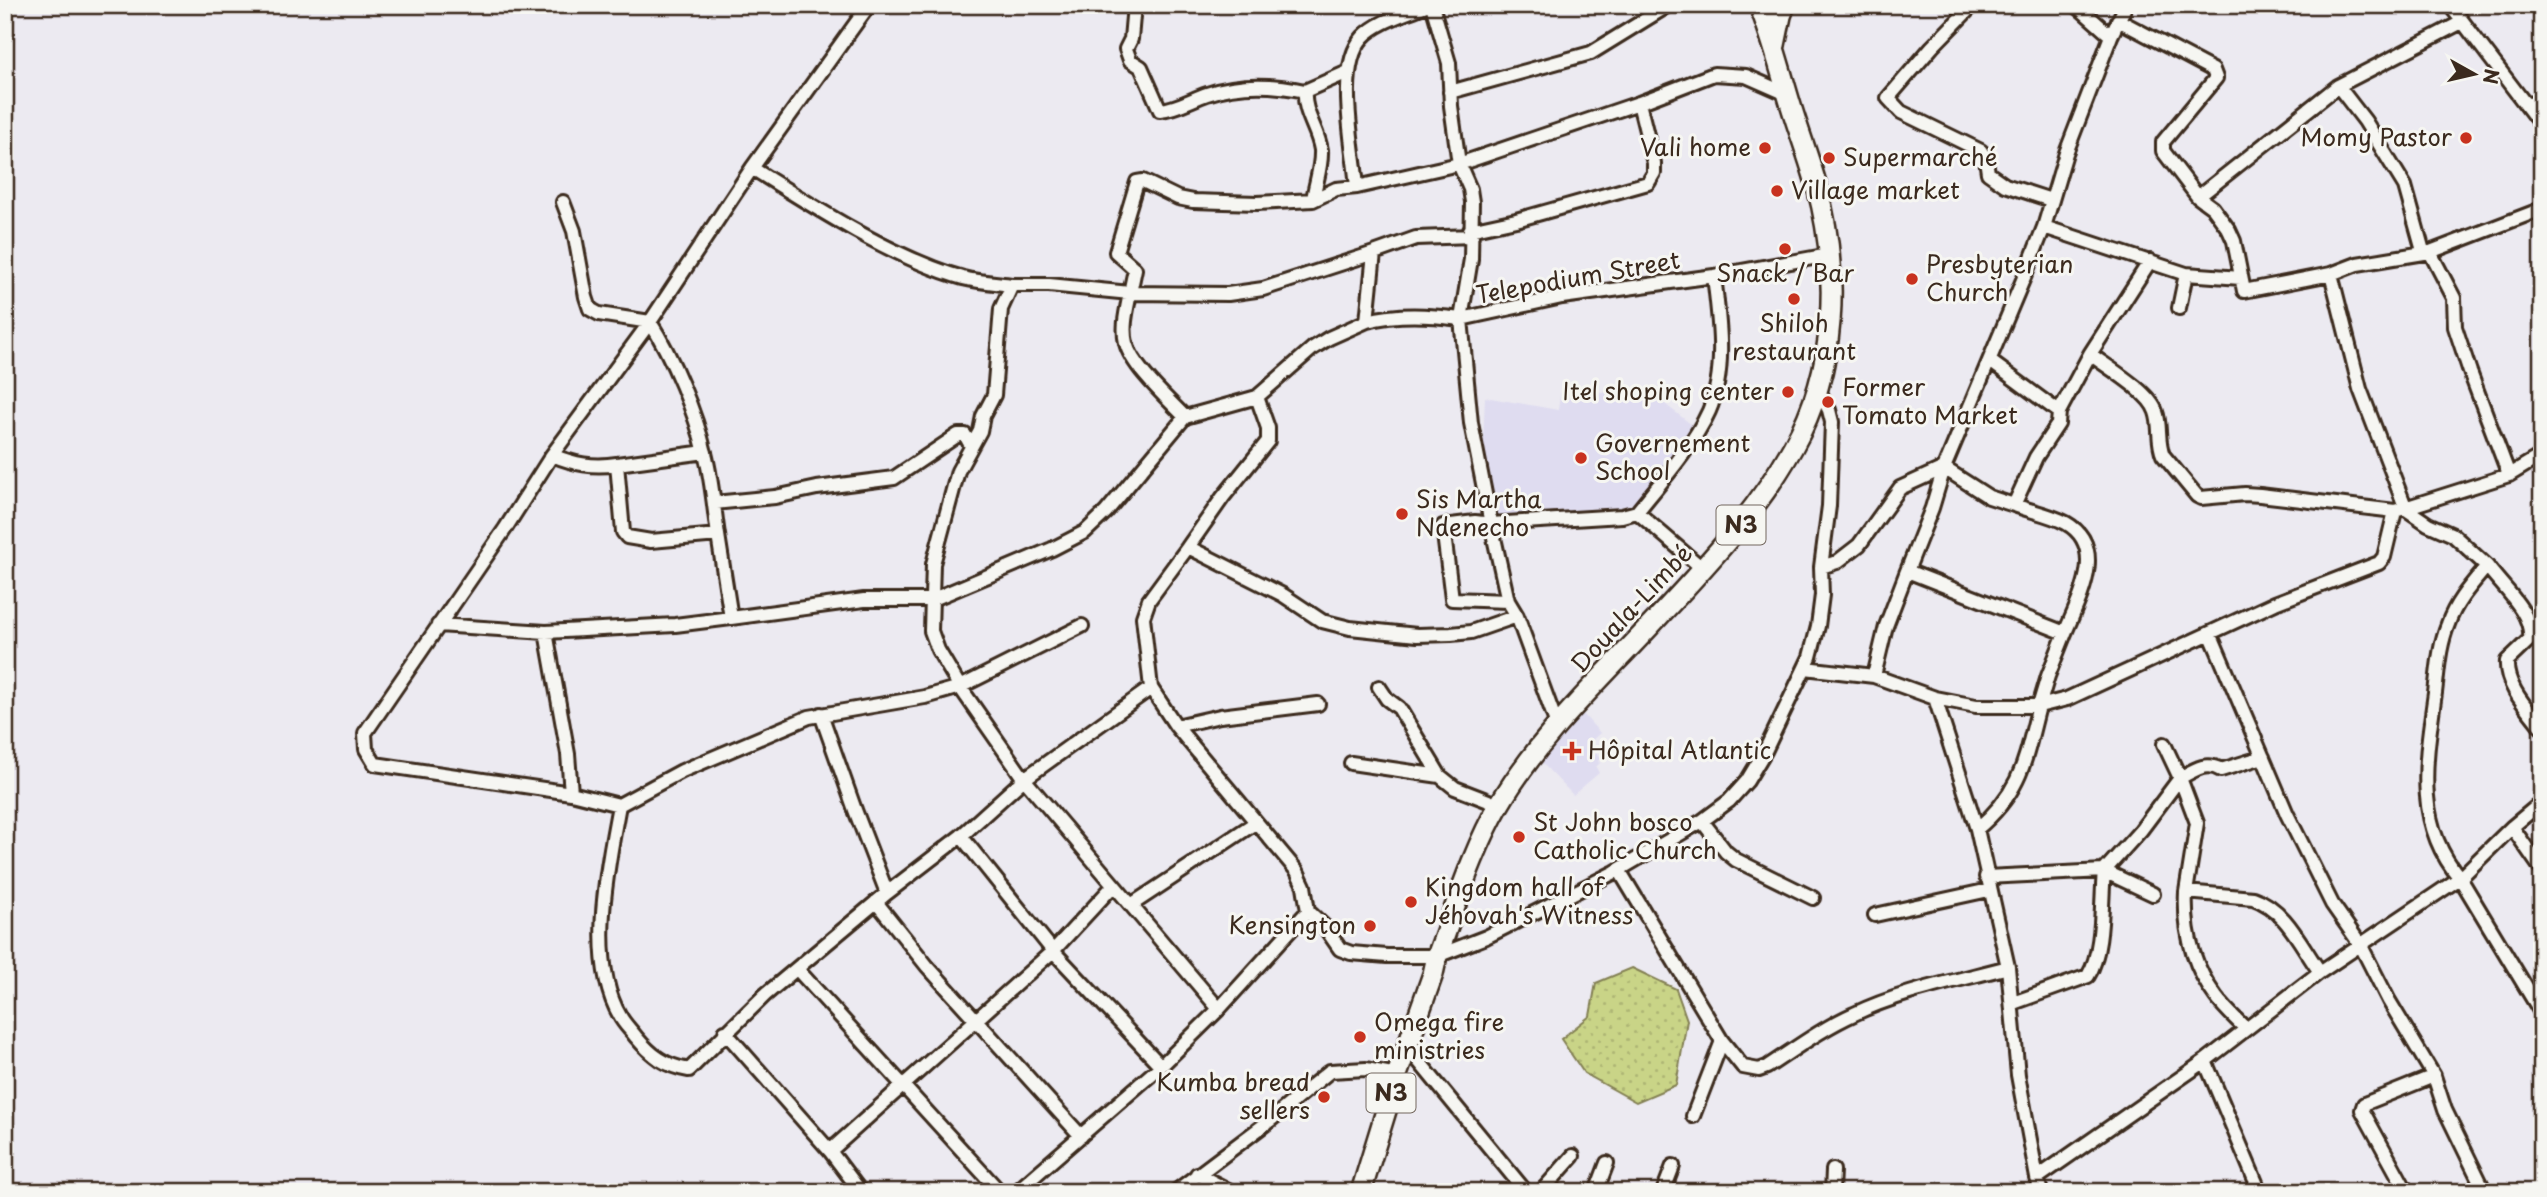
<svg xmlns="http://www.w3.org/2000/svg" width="2547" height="1197" font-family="'Playpen Sans',sans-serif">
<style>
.built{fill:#dfdcf0}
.grass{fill:url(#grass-dots);stroke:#827f52;stroke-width:2}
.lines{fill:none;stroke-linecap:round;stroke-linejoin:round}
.minor-casing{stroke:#3b2a1e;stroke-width:18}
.highway-casing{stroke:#3b2a1e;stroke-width:24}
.minor{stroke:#f6f6f2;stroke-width:12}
.highway{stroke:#f6f6f2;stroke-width:19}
.poi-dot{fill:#c8321e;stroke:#f6f6f2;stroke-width:2.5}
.labels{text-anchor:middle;stroke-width:6;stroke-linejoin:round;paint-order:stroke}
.shield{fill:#f6f6f2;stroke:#73675e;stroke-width:2}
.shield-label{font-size:23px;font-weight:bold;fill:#3b2a1e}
.poi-label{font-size:24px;fill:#3b2a1e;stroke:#f6f6f2;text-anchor:start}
.street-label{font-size:24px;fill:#3b2a1e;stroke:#f6f6f2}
</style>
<defs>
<pattern id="grass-dots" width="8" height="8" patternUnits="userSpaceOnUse" patternTransform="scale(1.75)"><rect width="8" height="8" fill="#c9d487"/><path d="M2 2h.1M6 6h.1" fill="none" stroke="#aeb674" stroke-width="1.8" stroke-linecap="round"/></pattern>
</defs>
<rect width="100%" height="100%" fill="#eceaf1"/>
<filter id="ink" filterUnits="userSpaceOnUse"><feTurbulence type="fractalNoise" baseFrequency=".0143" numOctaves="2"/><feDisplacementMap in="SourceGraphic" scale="14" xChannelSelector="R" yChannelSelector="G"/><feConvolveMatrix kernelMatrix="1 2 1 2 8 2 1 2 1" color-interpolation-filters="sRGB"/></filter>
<g filter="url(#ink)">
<path class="built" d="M1561,390l92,5 43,33 -58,84 -138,9 -10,-20 -7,-58 2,-46 73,13z
M1583,714l17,19 -11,10 11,16 -2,2 2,2 -4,4 3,6 -26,22 -32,-33 25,-33z"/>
<path class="grass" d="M1632,968l44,21 11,31 -11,65 -40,17 -52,-29 -23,-34 29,-23 6,-33z"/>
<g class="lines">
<g class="minor-casing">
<path id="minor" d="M869,5l-117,163 -102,154 -98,133 -47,74 -140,204 1,16 9,15 196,29 48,12 63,-34 127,-54 116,-20 35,-10 -22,-37 -7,-19 2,-67 25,-93 22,-40 3,-15 11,-21 7,-86 11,-24h37l81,8c-3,16 -8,34 -4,50 6,24 42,56 59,74l72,-20
M1134,5l-3,34 -5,10 4,11 11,7 19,43c16,-1 32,-11 47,-16 32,-11 66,-10 98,-3 -2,22 13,38 16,59 1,17 -6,34 -8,50
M1432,5l17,58 2,43 8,58 -102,23 -21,2 -23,11 -56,3 -64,-2 -15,-3 -35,-17 -6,1 -21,70 19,17 -5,24 98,1 35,-5 111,-36 -7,68c31,-8 62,-6 94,-2l10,104 20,101 131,-8 15,-4 66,57
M1973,5l-41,42 -44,51 13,14 80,39 5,8 2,14 17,12 46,15
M2076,5l35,31
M2450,5l92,121
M2118,20l95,50 3,8 -53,64v9l35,46 15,11 16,22 5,11 10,50 87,-17 29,115 46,120 22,15 25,11 34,31c-15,18 -31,35 -39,58 -9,22 -10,45 -13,69 -9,65 -22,130 25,185l82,136
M2338,86l27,35 40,65 18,65
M1305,91l43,-19
M1450,92l141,-39 78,-48
M1787,94l-41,-18 -32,-2 -75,29 -180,61 11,25 2,13 -1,57 -10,60 101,-22 152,-21 115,-21
M2527,104l15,-1
M752,168c60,38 143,91 211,110 16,4 33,5 49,7
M1357,187c-3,-39 -22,-120 6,-150 15,-16 43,-23 63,-32
M2198,197l140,-111 124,-64
M563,202l11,29 12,66 4,12 9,5 51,8c22,34 46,92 55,131 7,27 9,55 13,82
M2044,227l142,47 -7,34
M1470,230l46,-10 132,-37 6,-10v-10l-15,-60
M2430,252l24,46 1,29 15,45 39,103
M1374,253l42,-15 56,-2
M2150,261l-60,93c17,13 60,38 66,58 5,13 1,29 7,43l34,41 4,2 44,-4 15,1 135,16 114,-36 33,-20
M2186,274l55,4
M2331,274l26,-10 73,-12 112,-43
M1367,321l-38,17 -16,10 -56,49 11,31v13l-45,56 -35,50 95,48 39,26 28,7 67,7 34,-1 20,-2 46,-16
M1990,361l69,51 -1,12 -22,33 -22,48 -25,-8 -45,-29 -12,40 -25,63 158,62 -17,43 -9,30
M2059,412l31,-58
M552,455c22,9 41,13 65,9l6,68 4,5 24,4 67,-6 13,83 -56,7 -129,7 22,122 3,39
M617,464l88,-12
M714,503l61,-6 42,-9 77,-10 64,-43h7l6,11
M2014,505c16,6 37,10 52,18 43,24 12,78 -1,110
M1637,512c24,-30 56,-66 72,-101 18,-41 10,-92 5,-135
M1188,547l-39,53 -6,17 8,71 25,38 44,-10 98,-12
M2487,566c15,21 46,46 43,73l-23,22c-2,25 21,48 35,67
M1821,567l16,-5 22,-17 41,-57 44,-20 81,-193 19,-48 22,-74 45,-117 15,-31
M1508,601l-56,-2 -9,-73 32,-4 16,2 17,77 9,15 40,109
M731,618l133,-18h67l121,-51 33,-17 21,-20 79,-95
M438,625l108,7
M2210,633l77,181 45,90 28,40 29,57 45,75 11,34 40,82
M1805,668l69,8 61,22 41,8h63c-14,54 -17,85 -62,123
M1874,676l12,-50 21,-55
M1379,687l8,12 12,9 41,68
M1151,688l-127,91 195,230 89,-98
M2039,706l28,-7 208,-96 104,-40 5,-6 11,-46
M821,714l34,96 32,83
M1176,726l121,145 7,15 4,25 16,15 16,23 11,4 36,3h50l49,-19 129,-65 87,-51 27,-20 18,-20 18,-30 45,-94 8,-31 4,-31 -1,-28 8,-61 3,-84 -3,-12 -11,-21
M1351,763l89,13 15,12 44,17
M619,805c-11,60 -32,155 1,211 4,8 11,14 16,21 16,19 29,29 53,33l76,-75 122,-102 74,-57 63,-57 -64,-92 122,-61
M1702,821l24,31 10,8 77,38
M2512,827l30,43
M961,836l92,115 108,115
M1619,870l103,171 21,26 16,3 8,-3c29,-19 56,-39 87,-53 48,-23 103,-33 154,-47l-31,-138 -42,-131
M1986,877l118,-6c-3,30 0,80 -16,105l-75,27
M2186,892l11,-69 -17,-45c14,-8 26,-17 41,-8l42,-13
M2153,894l-49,-23 37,-41 39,-52 -16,-34
M876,902l51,64 154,170
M1131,905l124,-82
M1875,915l114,-25
M2008,967l10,108 19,103 4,14
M797,969l203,223
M2246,1029c-10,-10 -22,-21 -30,-32 -23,-31 -32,-68 -30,-105l67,6c33,11 48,48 67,74
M725,1032l105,119 31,41
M1408,1048l118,144
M1693,1116l29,-75
M830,1151l223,-200 61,-66
M1197,1174l35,18
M2037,1178l168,-117
M1016,1192l145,-126 58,-57
M1175,1192l93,-70 62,-51 36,-2 31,6
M1541,1192l32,-36
M1596,1192l11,-29
M1663,1192l10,-26
M1832,1192l1,-22
M2260,1192l-55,-131 115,-89 140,-94 52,-51 30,-25
M2407,1192l-45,-82 2,-6 70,-28"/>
</g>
<g class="highway-casing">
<path id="highway" d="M1775,45l6,-29 4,-11
M1361,1192l36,-117 36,-101 4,-18c19,-50 35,-104 62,-151 40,-68 98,-122 151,-179 53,-57 105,-111 143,-179 44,-78 47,-174 24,-260 -7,-26 -17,-52 -25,-78 -11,-35 -19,-70 -33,-104"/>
</g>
<use href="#minor" class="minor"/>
<use href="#highway" class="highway"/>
</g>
</g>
<g class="poi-dot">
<circle cx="2466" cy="138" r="7"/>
<circle cx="1765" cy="148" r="7"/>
<circle cx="1829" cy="158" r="7"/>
<circle cx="1777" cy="191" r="7"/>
<circle cx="1785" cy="249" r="7"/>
<circle cx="1912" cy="279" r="7"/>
<circle cx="1794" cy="299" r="7"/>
<circle cx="1788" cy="392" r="7"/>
<circle cx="1828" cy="402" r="7"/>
<circle cx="1581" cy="458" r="7"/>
<circle cx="1402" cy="514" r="7"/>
<path d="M1568.5 740.5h7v7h7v7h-7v7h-7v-7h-7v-7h7z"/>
<circle cx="1519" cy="837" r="7"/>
<circle cx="1411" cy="902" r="7"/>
<circle cx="1370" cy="926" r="7"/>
<circle cx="1360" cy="1037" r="7"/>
<circle cx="1324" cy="1097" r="7"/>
</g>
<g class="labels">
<g class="shield">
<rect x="1716.5" y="505.5" width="49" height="39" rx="5"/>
<rect x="1366.5" y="1073.5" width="49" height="39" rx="5"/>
</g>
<g class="shield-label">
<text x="1741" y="533">N3</text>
<text x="1391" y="1101">N3</text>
</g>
<g class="poi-label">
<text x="2452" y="146" text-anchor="end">Momy Pastor</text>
<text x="1751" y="156" text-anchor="end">Vali home</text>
<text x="1843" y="166">Supermarché</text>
<text x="1791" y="199">Village market</text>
<text x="1926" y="273">Presbyterian<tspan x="1926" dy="28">Church</tspan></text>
<text x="1785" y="282" text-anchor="middle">Snack / Bar</text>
<text x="1794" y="332" text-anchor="middle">Shiloh<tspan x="1794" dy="28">restaurant</tspan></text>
<text x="1842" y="396">Former<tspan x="1842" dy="28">Tomato Market</tspan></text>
<text x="1774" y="400" text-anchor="end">Itel shoping center</text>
<text x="1595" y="452">Governement<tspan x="1595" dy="28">School</tspan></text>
<text x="1416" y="508">Sis Martha<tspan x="1416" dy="28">Ndenecho</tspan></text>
<text x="1588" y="759">Hôpital Atlantic</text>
<text x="1533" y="831">St John bosco<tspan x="1533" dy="28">Catholic Church</tspan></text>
<text x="1425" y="896">Kingdom hall of<tspan x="1425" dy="28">Jéhovah's Witness</tspan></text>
<text x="1356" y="934" text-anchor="end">Kensington</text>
<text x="1374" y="1031">Omega fire<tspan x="1374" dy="28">ministries</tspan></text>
<text x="1310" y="1091" text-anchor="end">Kumba bread<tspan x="1310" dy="28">sellers</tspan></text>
</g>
<g class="street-label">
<text transform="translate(1578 278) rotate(-10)" y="8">Telepodium Street</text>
<text transform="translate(1632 609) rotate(-47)" y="8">Douala-Limbé</text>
</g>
</g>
<rect width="2547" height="1197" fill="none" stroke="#f6f6f2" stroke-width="28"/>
<rect x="14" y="14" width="2519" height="1169" fill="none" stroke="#3b2a1e" stroke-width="2.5" filter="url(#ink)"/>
<g transform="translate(2474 74) rotate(98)" stroke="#f6f6f2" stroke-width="5" paint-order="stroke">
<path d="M0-5L12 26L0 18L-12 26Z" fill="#3b2a1e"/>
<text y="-10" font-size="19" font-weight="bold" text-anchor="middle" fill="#3b2a1e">N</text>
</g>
</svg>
